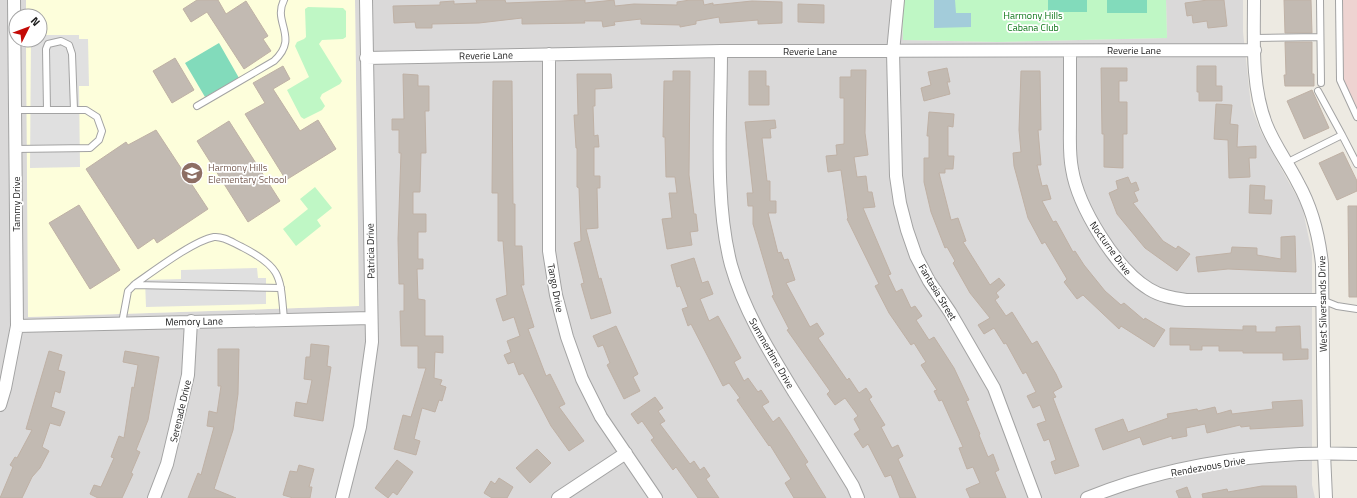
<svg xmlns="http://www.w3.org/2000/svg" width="1357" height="498" font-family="'Titillium Web',sans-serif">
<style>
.residential{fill:#dad9d9}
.commercial{fill:#eed3d1}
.education{fill:#fdfedb}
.park{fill:#bff7c5}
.pitch{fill:#82dbbb}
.parking{fill:#e0e0e0}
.water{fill:#a3ccda}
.building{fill:#c2bab2;stroke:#bfb1a5}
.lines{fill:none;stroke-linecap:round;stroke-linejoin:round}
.lane-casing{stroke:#a3a3a3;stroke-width:8}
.street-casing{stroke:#a3a3a3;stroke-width:14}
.lane{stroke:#fff;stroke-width:6}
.street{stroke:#fff;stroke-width:12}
.labels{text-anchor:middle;stroke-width:3.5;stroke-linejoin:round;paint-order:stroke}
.park-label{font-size:10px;fill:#0e7619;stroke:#fff}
.street-label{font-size:10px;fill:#1c1c1c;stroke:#fff}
.education-label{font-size:10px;fill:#785e54;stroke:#fff;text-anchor:start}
</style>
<rect width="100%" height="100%" fill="#edeae2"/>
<path class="residential" d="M0,0h26v16h-10v24h10l3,277 329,-11 -3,-306h549l-2,5 1,35 95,2 169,-4 -1,-38h77v32l8,74 10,26 41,74 10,47v232l3,13h-1315z"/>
<path class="commercial" d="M1340,0h17v109l-16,-30z"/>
<path class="education" d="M26,0h329l4,306 -331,11 -2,-277h14v-24h-14z"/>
<path class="park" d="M904,0h262l1,38 -169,4 -95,-2 -1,-35z
M308,7l35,1 3,3v26l-3,2 -21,1 -3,4 23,37 -2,3 -18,10 -2,4 5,8 -3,4 -18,9 -3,-2 -14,-27 22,-13 -14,-31 2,-4 7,-3 2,-2 -1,-28z
M315,187l17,21 -15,12 4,6 -25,20 -13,-17 25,-20 -8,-10z"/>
<path class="pitch" d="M1048,0h39v12h-39z
M1107,0h40v13h-40z
M219,43l20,35 -34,19 -20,-34z"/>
<path class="parking" d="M40,35h39v4h9l1,47h-10l1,81 -50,1 1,-128h9z
M257,268l1,10h8v26l-120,3 -1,-27 36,-1v-9z"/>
<path class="water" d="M934,0h21l1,13h15v14l-37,1z"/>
<path class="building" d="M197,0h21l8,14 20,-13 22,35 -5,3 8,12 -27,18 -37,-57 -16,10 -8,-13z
M476,0h29l1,3 79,-3v3l29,-3 1,6 19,-2 43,1v-3l13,-2h13l1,5 9,-2v2l39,-4 30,1v21l-24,1v-4l-38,3 -1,-6 -23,4v3l-16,3v-2l-39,-1v-5l-27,3 1,3 -12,2 -1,-6h-18l1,2 -63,1v-6l-43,5 -47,1v4h-16l-1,-6 -21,1 -1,-17 47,-1v-3l14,-1v3l23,-1z
M1208,0h16l3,26 -19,2 -1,-7 -14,2 -1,-8 -5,1 -2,-13z
M1284,0h27l1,33h-27z
M798,4l26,1v18l-26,-1z
M1285,42h27v32h2v12h-29l-1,-11h2z
M175,58l19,32 -22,13 -19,-32z
M283,66l7,13 -17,10 27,42 18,-11 18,29 -50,31 -41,-66 20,-11 -12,-20z
M1197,66h19v20h6v15h-23v-9h-2z
M947,68l3,14h-3l3,12 -26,7 -3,-13 10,-3 -3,-13z
M1101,68h26v13h-8v21h8v32h-4v34l-19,-1v-33h-2z
M851,70h15l-1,63 3,22 -14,2 3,20 9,-1 2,16h4l3,15 -12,1 28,66 -3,1 8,17 6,-3 9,19 4,-2 7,10 -6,4 13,20 5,-3 20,31 15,32 -3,1 14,33 -1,1 9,22 5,-3 6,16 -4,2 11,26h-36l-4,-9 14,-6 -7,-16 -6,2 -8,-21 4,-1 -21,-47 -3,1 -5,-10 3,-1 -16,-25 5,-3 -12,-19 -3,2 -22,-32 -14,-27 4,-2 -32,-65 1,-1 -7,-48 -13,2 -2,-16 11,-1 -1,-10 8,-1v-46h-4v-21h11z
M673,71h17l-1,104 5,39h2l2,17 -8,1 2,13 -25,4 -5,-30 10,-1 -3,-25h8l-2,-16h-9l-1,-40h-2l1,-56h9z
M749,71h17v15h3v19h-20z
M1021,71h19l1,59h-3l3,35h-4l5,21 5,-1 4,14 -9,2 11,21 3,-1 17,31 2,-1 9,14 21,26 16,14 3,-2 20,17 1,-2 20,12 -11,17 -33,-21 -2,3 -36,-34 -6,4 -13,-17 3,-3 -22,-37 -3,2 -14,-26 -14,-52 -1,-13 8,-1 -2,-22z
M403,74l15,1v11h11v25h-4l1,42h-5l-1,39h-7v22h13v18h-8v27h5v10h-6l1,30 7,1v36h18v17l-8,-1 -1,26 8,2 -2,5 6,2 -4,14 -3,-1 -4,12 -13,-4 -8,31 6,2 -4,14 -22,-6 9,-34 8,2 15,-49h-8v-22h-17l-1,-35h4v-27h-5l-1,-45 3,-86h-2v-23h-7v-11h12z
M577,74h34l1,14 -17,1v17h-2l1,30 4,-1 1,12h-5v29h6v12h-3l1,40 -12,1 13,50 2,-1 10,35 -20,6 -10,-35 3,-1 -10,-40 7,-2 -2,-53 -2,-1v-39h-1l-2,-33h4z
M493,81h19l1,123h2v42h7l2,39h-3l13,42 -6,2 18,47 4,-2 15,30 -6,3 25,34 -15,10 -18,-25 -28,-53 -4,2 -5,-13 -6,2 -4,-9 7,-3 -4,-11 13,-5 -6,-19 -11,4 -7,-22 11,-4 -4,-54h-5v-48h-6z
M1312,90l17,38 -25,11 -17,-38z
M1216,104l16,1 -2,19 8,1 -1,22 19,-1v12h-7l1,19 -21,1 -1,-38 -14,-1z
M929,112l25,2 -1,13 -5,-1v30h6l-1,13h-8v4h-6l12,47 7,-2 8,23 -3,1 27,43 9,-7 6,7 -9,8 3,4 -4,3 11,16 6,-4 20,32 5,-3 19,33 6,13 -9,5 3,5 -3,1 26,68 -24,8 -4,-12 5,-2 -7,-21 -5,2 -7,-17 9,-3 -6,-16 -7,3 -6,-12 9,-4 -10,-20 -3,2 -17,-31 -2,1 -10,-16 -10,6 -6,-9 12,-7 -20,-25 -17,-30 2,-2 -8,-14 -2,1 -14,-36 -7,-30v-24h5v-22h-2z
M775,120l1,8 -6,1 1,9h-9l5,43h3v20h6v12h-8l10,40 3,-1 3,8 4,-1 7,21 -9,3 24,44 7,-4 7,11 -6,4 29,42 2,-2 10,15 7,-5 6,9 -3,2 16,26 -4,2 11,21 6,-3 5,11 -5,3 18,39h-16l-9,-23 -6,2 -17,-33 -5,4 -9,-14 6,-4 -6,-11 4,-3 -13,-18 -10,7 -8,-11 3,-3 -43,-61 2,-1 -17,-33 2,-1 -21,-71v-18h-5l-1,-13h6l-8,-71z
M229,121l51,80 -32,21 -51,-81z
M156,130l52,79 -51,34 -3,-5 -16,11 -52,-80 40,-27 2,3z
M1343,152l14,29v10l-20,9 -18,-37z
M1128,177l3,7 5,-2 3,8 -5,2 4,9 -5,2 30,38 13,8 2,-3 12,8 -13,17 -32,-23 -28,-34 -8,-21 9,-4 -2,-8z
M1250,185l15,1 -1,14h8l-1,14 -22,-1z
M79,205l41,65 -30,19 -41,-66z
M1348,206h9v91h-8z
M1295,236l1,36 -68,-3 -30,3 -2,-15 35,-4 1,-6 25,1v7l24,4v-22z
M694,258l8,25 6,-2 5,13 -13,5 9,22 9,-5 23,42 -7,4 10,19 4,-3 10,14 3,-2 8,12 -7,4 11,16 6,-5 10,15 19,30 -3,2 21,34h-32l-9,-15 6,-4 -21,-34 -1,1 -32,-46 3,-2 -11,-15 -6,3 -32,-62 -3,2 -6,-17 6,-2 -8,-21 -3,1 -6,-22z
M616,326l22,48 -5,3 7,14 -16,8 -17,-34 3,-2 -7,-18 -5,2 -5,-11z
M1243,326h13v6h20v-5l24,-1 1,23h7v10l-25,1v-7h-40v-2h-24v-5h-17v4h-12v-5h-20v-17l73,2z
M311,344l18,2 -2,20 4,1 -8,54 -29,-5 2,-14 11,2 5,-24 -8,-1 2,-22h4z
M218,349h21l-1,45 -5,36 -19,59 22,9h-48l10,-25 3,2 13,-48 -7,-1 2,-15 8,2 4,-27h-3z
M49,351l13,4 -4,15 7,2 -5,21 -5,-2 -4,16 14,5 -5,14 -10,-3 -8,24 7,4 -9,17 -8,9 -10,21h-22l13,-31 -3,-2 5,-8 2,1 15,-28 -6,-1z
M125,351l34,6 -11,63 -12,30 4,2 -9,21 2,1 -11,24h-24l-8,-4 4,-9 7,2 13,-29 -3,-1 8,-21 5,2 8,-51 2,1 4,-23 -15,-3z
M655,397l8,11 -5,3 7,10 -5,3 30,40 4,-3 6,9 4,-3 6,9 -4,3 13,19h-21l-22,-31 -3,3 -22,-30 3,-2 -12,-17 -4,3 -7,-10z
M1302,400l1,26 -53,3v-3l-9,1 -1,-2 -33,8 -2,-9 -19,4 1,8 -15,3v-3l-29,9 -3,-8 -37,13 -8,-21 28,-10 5,13 40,-14 -1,-4 30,-5 1,2 17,-4 2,7 14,-4 1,4 41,-5 -1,-7z
M537,449l14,14 -21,20 -14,-15z
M397,460l16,12 -16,23 -4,-3 -5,6 -13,-10z
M299,465l15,4 -5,18h3l-2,11h-17l-10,-3 7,-24 7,1z
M499,478l14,9 -6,11h-15l-8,-5 7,-12 4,3z
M1262,486h34l1,12h-94l-1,-4 25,-5 1,3z
M1187,487l4,11h-12l-3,-7z"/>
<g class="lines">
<g class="lane-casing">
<path id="lane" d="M1320,0l1,83
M1339,0l1,80 17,37
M1254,38l66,-1
M1318,91l24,44
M197,106l77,-45c26,-24 -2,-38 10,-61
M15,110h71l11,7 5,14 -3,9 -9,8 -75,1
M47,110l-1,-61 2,-5 13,-3 8,4 3,9 2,56
M1286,163l56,-28 15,29
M134,285l147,3
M1322,300l15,6 20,3
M122,323l6,-32 7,-7c19,-13 58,-43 79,-47 10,-1 19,6 28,10 41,21 38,30 42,72"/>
</g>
<g class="street-casing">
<path id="street" d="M898,0l-5,52 3,124 4,27 7,27 9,26 13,25 21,31 44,76 41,110
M1254,0c0,41 -3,85 12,124 8,21 22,39 32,59 14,25 21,53 24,81l2,189 2,45
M721,51c0,68 -7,149 10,214 13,46 38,86 63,127 20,31 40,63 59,94l5,12
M1070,51c0,24 0,48 0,73 0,15 -1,30 2,45 6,38 44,100 77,120 11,7 24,9 37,11h136
M549,54v197l7,44 11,42 15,42 19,38 55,81
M366,58l355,-7 534,-1
M17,326l354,-8
M0,405l5,-17 12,-62 -3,-326
M154,498l13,-34 21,-89 3,-54
M342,498l18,-71 12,-85 -6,-342
M558,498l68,-45
M1087,498c85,-34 179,-47 270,-44"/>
</g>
<use href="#lane" class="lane"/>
<use href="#street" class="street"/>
</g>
<defs>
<g id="school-disc" transform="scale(1.15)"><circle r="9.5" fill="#8d6e63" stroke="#fff"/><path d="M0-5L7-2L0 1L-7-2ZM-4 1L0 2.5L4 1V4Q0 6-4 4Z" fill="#fff"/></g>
</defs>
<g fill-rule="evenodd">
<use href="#school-disc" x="192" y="173"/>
</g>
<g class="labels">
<g class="park-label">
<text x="1033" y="19">Harmony Hills<tspan x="1033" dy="12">Cabana Club</tspan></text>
</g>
<g class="street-label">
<text x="1134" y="54">Reverie Lane</text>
<text x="810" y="55">Reverie Lane</text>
<text transform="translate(486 55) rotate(-1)" y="4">Reverie Lane</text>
<text transform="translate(16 204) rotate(-90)" y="4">Tammy Drive</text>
<text transform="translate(1111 248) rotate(54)" y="4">Nocturne Drive</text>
<text transform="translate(370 251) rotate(-91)" y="4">Patricia Drive</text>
<text transform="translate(556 288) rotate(79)" y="4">Tango Drive</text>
<text transform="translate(938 292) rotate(59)" y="4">Fantasia Street</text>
<text transform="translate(1322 304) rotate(-91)" y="4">West Silversands Drive</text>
<text transform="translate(194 321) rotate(-1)" y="4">Memory Lane</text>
<text transform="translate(772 353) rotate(60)" y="4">Summertime Drive</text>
<text transform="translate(180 411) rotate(-77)" y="4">Serenade Drive</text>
<text transform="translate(1208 466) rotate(-10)" y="4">Rendezvous Drive</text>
</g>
<g class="education-label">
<text x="208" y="171">Harmony Hills<tspan x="208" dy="12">Elementary School</tspan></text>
</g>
</g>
<g transform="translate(28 28) rotate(48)"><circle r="19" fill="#ffffff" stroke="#a4a4a4"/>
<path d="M0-3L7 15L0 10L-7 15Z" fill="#c30a06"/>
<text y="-6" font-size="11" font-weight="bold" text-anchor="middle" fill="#1c1c1c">N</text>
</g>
</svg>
